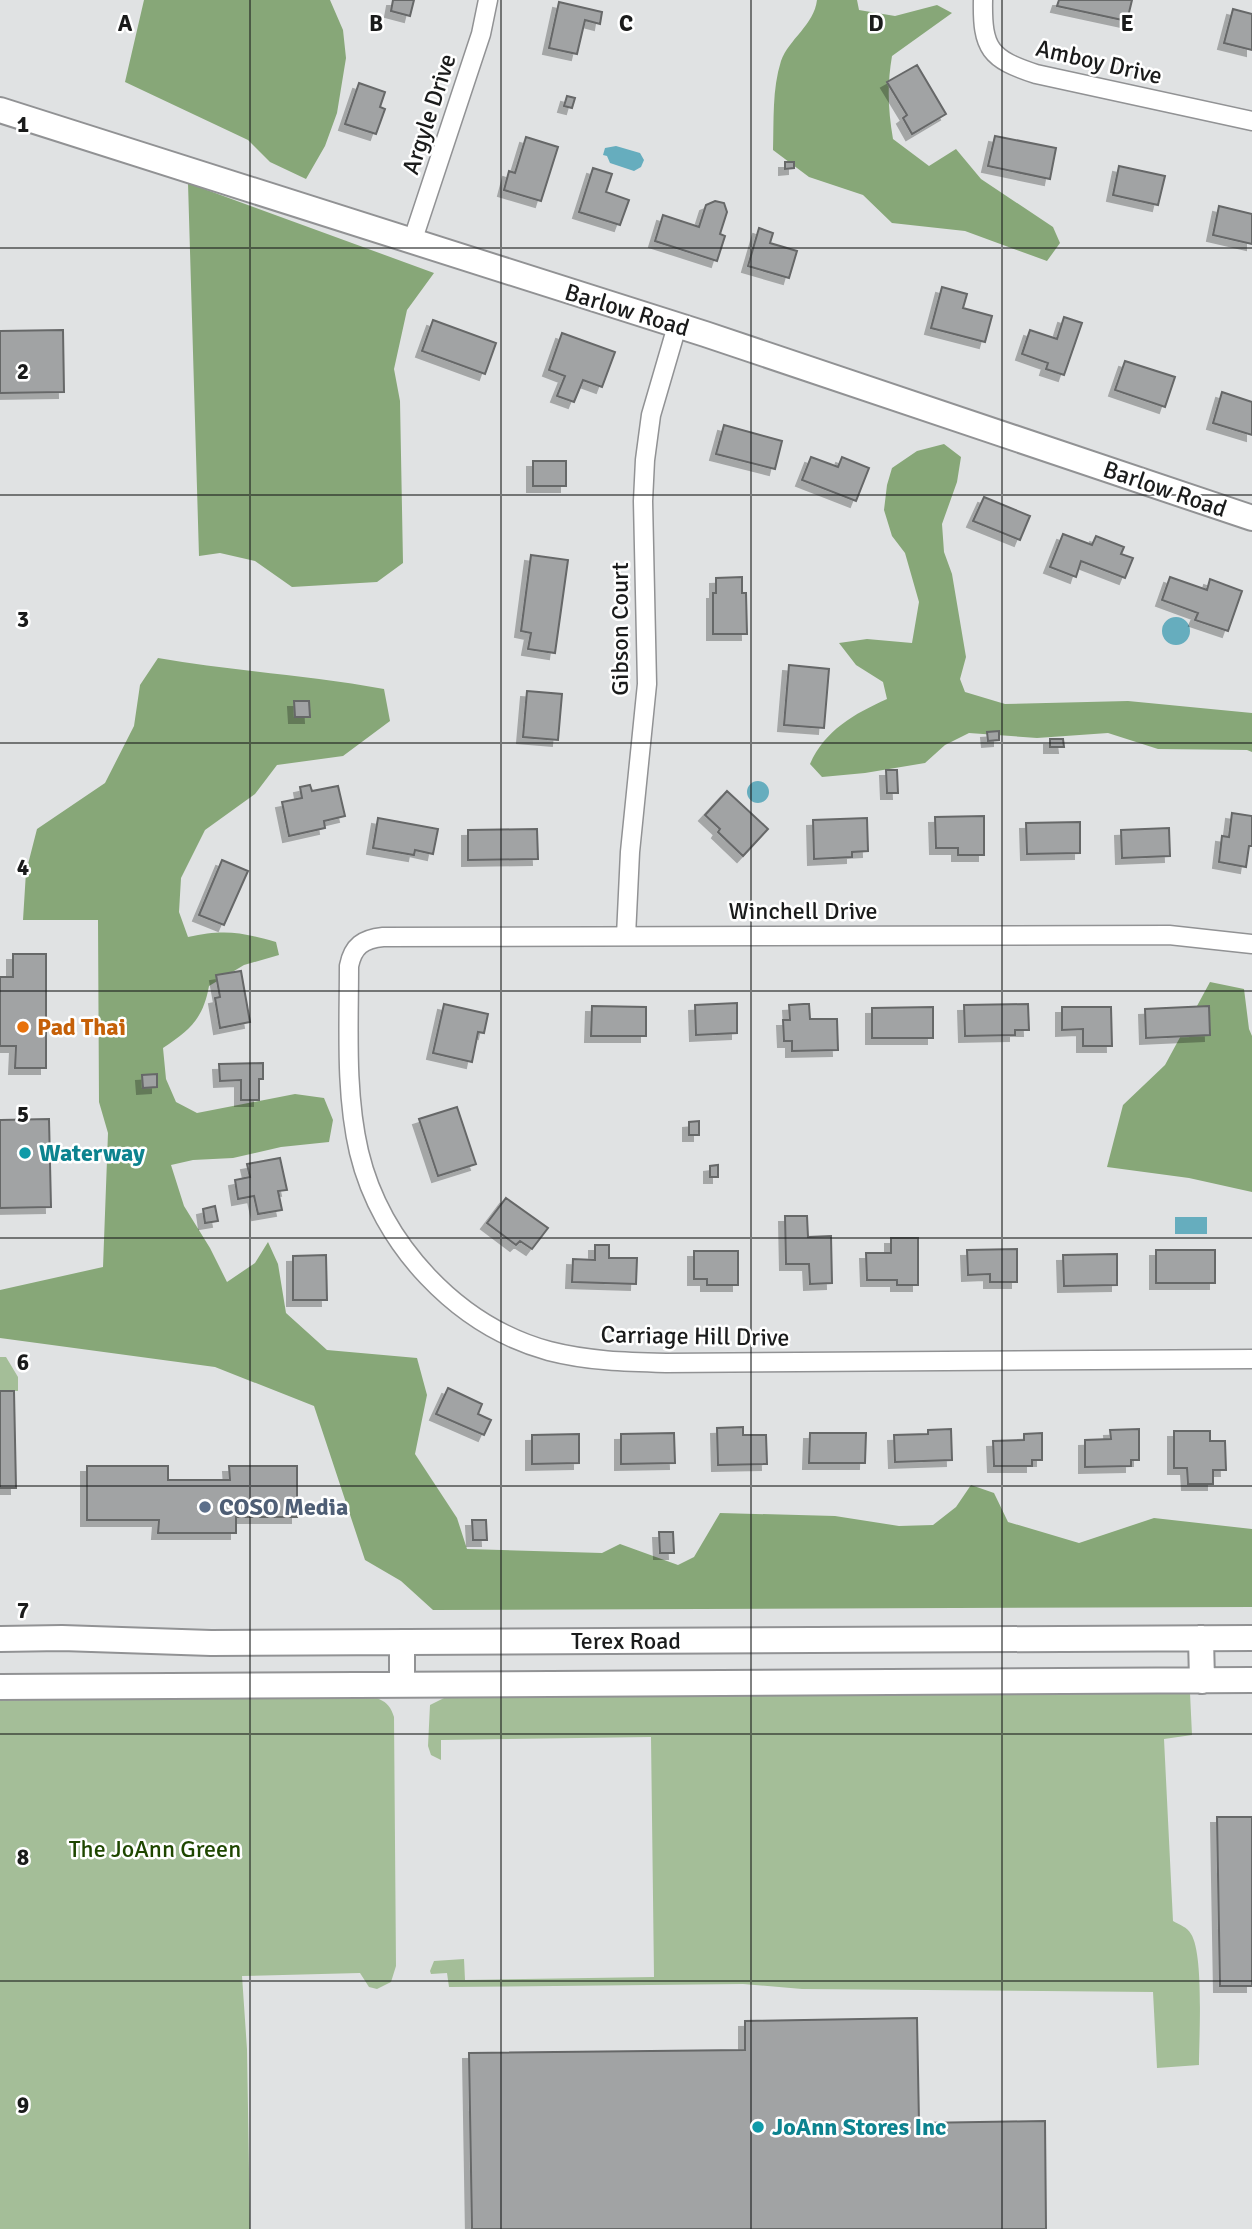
<svg xmlns="http://www.w3.org/2000/svg" width="1252" height="2229" font-family="Signika,sans-serif">
<style>
.green{fill:#a4be98}
.forest{fill:#87a778}
.water{fill:#66adbe}
.building{fill:#a1a3a4;stroke:#666768;stroke-width:2;filter:url(#shadow)}
.lines{fill:none;stroke-linecap:round;stroke-linejoin:round}
.street-casing{stroke:#919294;stroke-width:21}
.secondary-casing{stroke:#919294;stroke-width:28}
.street{stroke:#fff;stroke-width:18}
.secondary{stroke:#fff;stroke-width:24}
.grid{fill:none;stroke:#1a1b1b;stroke-width:2;stroke-opacity:0.55}
.food-dot{fill:#e8710a;stroke:#fff;stroke-width:2.5}
.culture-dot{fill:#0f9aa8;stroke:#fff;stroke-width:2.5}
.service-dot{fill:#5c6f8a;stroke:#fff;stroke-width:2.5}
.labels{text-anchor:middle;stroke-width:5;stroke-linejoin:round;paint-order:stroke}
.street-label{font-size:24px;fill:#1a1b1b;stroke:#fff}
.food-label{font-size:24px;font-weight:bold;fill:#c56008;stroke:#fff;text-anchor:start}
.culture-label{font-size:24px;font-weight:bold;fill:#0d838f;stroke:#fff;text-anchor:start}
.service-label{font-size:24px;font-weight:bold;fill:#4e5e75;stroke:#fff;text-anchor:start}
.park-label{font-size:24px;fill:#1e4600;stroke:#fff}
.grid-label{font-size:23px;text-anchor:middle;font-weight:bold;fill:#1a1b1b;stroke:#fff;stroke-width:5;stroke-linejoin:round;paint-order:stroke}
</style>
<defs>
<filter id="shadow"><feDropShadow dx="-6" dy="6" stdDeviation="0" flood-color="#0004"/></filter>
</defs>
<rect width="100%" height="100%" fill="#e0e2e3"/>
<path class="green" d="M0,1357h6l12,20v14h-18z
M1174,1689l16,4 2,42 -28,4 9,182c7,4 14,6 18,13 13,20 8,104 8,131l-42,3 -4,-76 -351,-3 -59,-5 -294,3 -2,-14 -16,1 -1,-3 4,-10 30,-2 1,21 189,-3 -3,-240 -210,3v20l-10,-5 -3,-9 2,-41 20,-10z
M357,1693c17,4 32,5 37,24l2,249 -5,16 -14,7 -8,-2 -9,-14 -118,3 5,73 3,180h-250v-534z"/>
<path class="forest" d="M144,0h186l13,30 3,28 -9,55 -12,33 -19,33 -36,-17 -22,-22 -123,-58z
M817,0h40l2,10 36,6 42,-11 15,8 -60,43c-5,29 -4,54 1,83l36,27 27,-17 25,30 72,48 7,16 -13,18 -82,-30 -73,-8 -29,-28 -54,-18 -36,-27c1,-29 -1,-61 8,-89 8,-22 33,-36 36,-61z
M188,183l246,90 -27,37 -13,59 6,32 3,162 -26,19 -85,5 -37,-26 -35,-8 -21,3z
M944,444l17,13 -4,25 -15,42 2,28 8,22 14,83 -6,22 5,13 40,12 123,-3 124,12v39l-5,-2 -89,-1 -50,-16 -71,5 -68,-5 -24,12 -20,18 -60,10 -43,4 -12,-13c15,-34 44,-50 77,-65l-4,-17 -27,-17 -17,-22 28,-4 45,4 7,-41 -14,-49 -13,-17 -8,-26 3,-25 5,-17 25,-17z
M158,658c75,13 151,17 226,31l6,32 -47,35 -66,9 -22,29 -50,36 -24,48 -2,34 9,25c36,-8 53,-5 88,5l3,13 -35,10 -35,21c-6,33 -19,44 -46,62l3,31 10,23 21,11 98,-19 29,4 9,22 -4,22 -48,5 -48,11 -40,2 -22,5 13,41 26,42 17,34 28,-19 13,-21 10,22 8,49 41,37 90,8 10,37 -12,59 42,64 10,31 135,4 18,-9 58,21 16,-8 26,-44 115,3 64,10 34,-1 23,-18 15,-22 23,8 14,29 71,21 75,-25 98,11v78l-819,3 -32,-29 -36,-21 -51,-154 -99,-39 -215,-29v-48l103,-23 5,-134 -9,-31 -1,-182h-75l3,-48 11,-43 68,-46 29,-57 6,-41z
M1210,982l34,7 5,40 3,7v156l-63,-14 -82,-11 16,-62 42,-40z"/>
<path class="water" d="M616,146l24,7 4,7 -3,7 -7,4 -24,-8 -3,-7 -4,-1 2,-7z
M1162 631a14 14 0 1 1 28 0a14 14 0 1 1-28 0Z
M747 792a11 11 0 1 1 22 0a11 11 0 1 1-22 0Z
M1175,1217h32v17h-32z"/>
<path class="building" d="M393,0h21l-4,16 -19,-5z
M1059,0h73l-5,21 -70,-15z
M559,2l43,10 -2,12 -15,-4 -8,34 -28,-6z
M1233,9l19,5v36l-28,-7z
M917,65l29,49 -34,20 -9,-16 4,-3 -20,-33z
M359,83l26,9 -5,15 5,2 -9,25 -31,-10z
M567,96l8,2 -3,10 -8,-2z
M995,136l61,12 -6,31 -62,-13z
M526,137l32,10 -17,54 -37,-11 5,-19 6,2z
M785,162h9v6l-9,1z
M1119,166l46,10 -7,29 -45,-10z
M593,168l19,6 -6,18 23,8 -9,25 -41,-13z
M715,201l9,2 3,9 -7,22 5,2 -8,25 -62,-20 8,-26 36,12 7,-22z
M1219,206l33,8v30l-39,-9z
M759,228l14,5 -3,10 27,8 -8,27 -41,-12z
M942,287l25,7 -4,14 29,8 -7,26 -54,-14z
M1064,317l18,6 -18,52 -18,-6 2,-6 -26,-9 8,-24 27,9z
M433,320l63,23 -11,31 -63,-23z
M63,330l1,62 -64,1v-62z
M562,333l53,19 -13,35 -19,-7 -9,22 -17,-6 8,-20 -16,-6z
M1125,361l50,16 -10,30 -50,-17z
M1222,392l30,10v33l-39,-12z
M724,425l58,16 -7,28 -59,-15z
M811,457l27,10 4,-10 27,11 -13,33 -54,-21z
M533,461h33v25h-33z
M984,497l46,19 -10,24 -47,-19z
M1063,534l29,11 4,-9 28,11 -3,7 12,4 -8,20 -44,-17 -5,16 -26,-10z
M531,555l37,5 -13,93 -27,-4 3,-16 -10,-2z
M742,577v16h4l1,41h-34v-41h3v-15z
M1170,577l37,13 3,-11 32,12 -14,40 -33,-11 3,-7 -36,-13z
M789,665l40,4 -5,59 -40,-3z
M527,691l35,3 -4,46 -35,-3z
M294,701h15l1,16h-15z
M999,731v9l-11,1 -1,-9z
M1050,739h13l1,8h-14z
M886,770h11l1,23h-11z
M310,785l2,6 26,-5 7,30 -21,5 1,7 -36,8 -7,-34 20,-4 -2,-11z
M727,791l41,38 -25,27 -25,-24 2,-3 -15,-14z
M1232,813l20,3v30h-3l-3,21 -27,-5 3,-26 7,1z
M984,816v39h-26v-7h-22l-1,-31z
M378,818l60,11 -5,25 -18,-4 -1,5 -41,-7z
M867,818l1,33 -16,1v5l-38,2 -1,-39z
M1080,822v31l-53,1 -1,-31z
M1169,828l1,28 -48,2 -1,-28z
M537,829l1,30 -70,1v-30z
M222,860l26,11 -24,54 -25,-10z
M13,954h33v114h-31l1,-22h-16v-69h13z
M241,971l9,51 -30,6 -5,-30 5,-1 -4,-22z
M737,1003v30l-41,2 -1,-30z
M444,1004l44,10 -4,19 -6,-1 -6,30 -39,-9z
M804,1004h5l1,15h27l1,31 -46,1v-10h-8l-1,-21h7l-1,-15z
M1028,1004l1,26h-14v5l-50,1 -1,-31z
M592,1006l54,1v29h-55z
M1209,1006l1,29 -64,3 -1,-29z
M933,1007v31h-61v-30z
M1062,1007h49l1,39h-29v-17l-21,1z
M263,1063v16h-4v21h-18v-20l-21,1 -1,-17z
M157,1074v13l-14,1 -1,-13z
M457,1107l19,57 -38,12 -19,-57z
M49,1119l2,88 -51,1v-88z
M699,1121v14h-10v-13z
M280,1158l7,32 -9,1 4,19 -24,4 -4,-18 -16,3 -3,-19 15,-3 -3,-13z
M718,1165v12h-8v-11z
M506,1198l42,30 -16,21 -12,-8 -4,4 -29,-22z
M215,1206l3,15 -13,2 -2,-14z
M785,1216h22l1,21 23,-1 1,47 -22,1 -1,-20h-23z
M891,1238h27v47h-21v-5h-30l-1,-27h25z
M595,1245h14v13h28l-1,26 -64,-2 1,-23 22,1z
M1017,1249v33h-27v-8l-22,1 -1,-25z
M1156,1250h59v33h-59z
M694,1251h44v34h-31v-6h-13z
M1117,1254v31l-53,1 -1,-31z
M326,1255l1,45h-34v-44z
M448,1388l34,16 -4,10 13,6 -7,15 -48,-21z
M0,1391h14l2,97h-16z
M743,1427v8h23l1,29 -49,1 -1,-37z
M951,1429l1,31 -57,2 -1,-27 34,-1v-4z
M1139,1429v31h-8v6l-46,1v-27l26,-1 -1,-9z
M1174,1431h36v10h15l1,29h-13v14h-25l-1,-16h-13z
M674,1433l1,30 -54,1v-30z
M810,1433h56l-1,30h-56z
M1042,1433v27h-10v6h-38l-1,-25 31,-1v-6z
M579,1434v29l-47,1v-29z
M87,1466h81v14h62l-1,-14h68v51h-61v16h-78l1,-13h-72z
M472,1520h14l1,20h-14z
M659,1532h14l1,21h-14z
M1217,1817h35v169h-32z
M917,2018l2,105 126,-2 1,108h-574l-3,-176 276,-3v-29z"/>
<g class="lines">
<g class="street-casing">
<path id="street" d="M983,0c-1,49 7,59 53,74l216,47
M412,242l69,-208 7,-34
M626,936l4,-84 17,-168 -4,-183 2,-41 6,-45 26,-89
M1252,944l-83,-9 -786,2c-20,2 -30,9 -34,29 0,61 -4,126 10,186 22,92 98,174 190,199 39,10 77,11 117,12l586,-4"/>
</g>
<g class="secondary-casing">
<path id="secondary" d="M0,110l705,224 547,184
M1201,1638l1,43
M0,1639l62,-1 149,5 1041,-5
M402,1642v43
M0,1687l1252,-7"/>
</g>
<use href="#street" class="street"/>
<use href="#secondary" class="secondary"/>
</g>
<path class="grid" d="M250,0v2229M501,0v2229M751,0v2229M1002,0v2229M0,248h1252M0,495h1252M0,743h1252M0,991h1252M0,1238h1252M0,1486h1252M0,1734h1252M0,1981h1252"/>
<circle class="food-dot" cx="23" cy="1027" r="7"/>
<g class="culture-dot">
<circle cx="25" cy="1153" r="7"/>
<circle cx="758" cy="2127" r="7"/>
</g>
<circle class="service-dot" cx="205" cy="1507" r="7"/>
<g class="labels">
<g class="street-label">
<text transform="translate(1099 62) rotate(13)" y="8">Amboy Drive</text>
<text transform="translate(429 114) rotate(-72)" y="8">Argyle Drive</text>
<text transform="translate(627 310) rotate(17)" y="8">Barlow Road</text>
<text transform="translate(1165 489) rotate(19)" y="8">Barlow Road</text>
<text transform="translate(620 629) rotate(-90)" y="8">Gibson Court</text>
<text x="803" y="919">Winchell Drive</text>
<text transform="translate(695 1336) rotate(1)" y="8">Carriage Hill Drive</text>
<text x="626" y="1649">Terex Road</text>
</g>
<g class="food-label">
<text x="37" y="1035">Pad Thai</text>
</g>
<g class="culture-label">
<text x="39" y="1161">Waterway</text>
<text x="772" y="2135">JoAnn Stores Inc</text>
</g>
<g class="service-label">
<text x="219" y="1515">COSO Media</text>
</g>
<g class="park-label">
<text x="155" y="1857">The JoAnn Green</text>
</g>
</g>
<g class="grid-label">
<text x="125" y="31">A</text>
<text x="376" y="31">B</text>
<text x="626" y="31">C</text>
<text x="876" y="31">D</text>
<text x="1127" y="31">E</text>
<text x="23" y="132">1</text>
<text x="23" y="379">2</text>
<text x="23" y="627">3</text>
<text x="23" y="875">4</text>
<text x="23" y="1122">5</text>
<text x="23" y="1370">6</text>
<text x="23" y="1618">7</text>
<text x="23" y="1865">8</text>
<text x="23" y="2113">9</text>
</g>
</svg>
